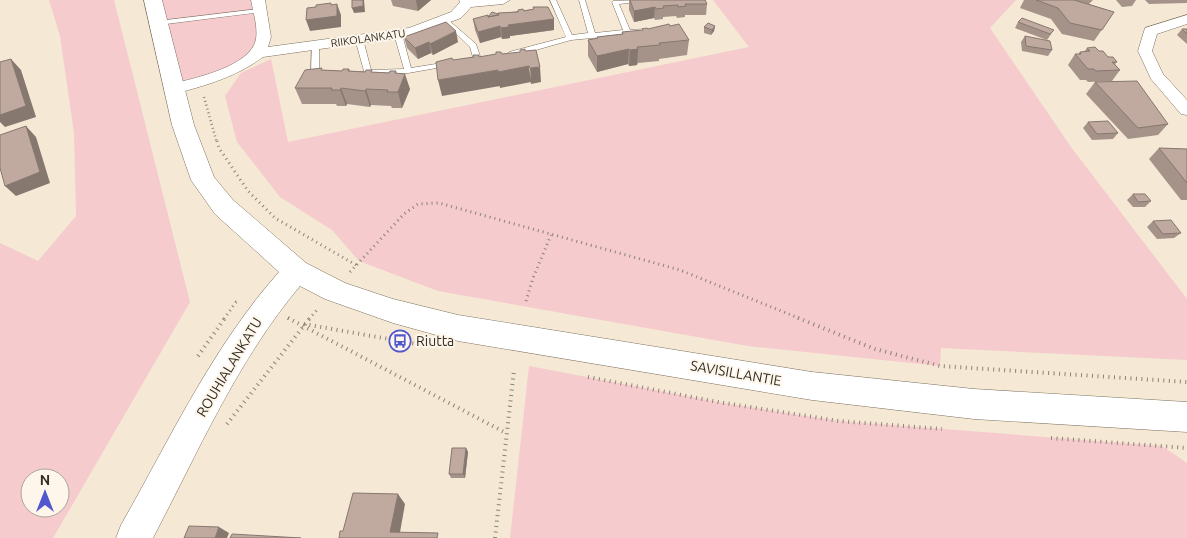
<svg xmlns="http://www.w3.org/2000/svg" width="1187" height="538" font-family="Ubuntu,sans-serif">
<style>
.green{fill:#f5cbcd;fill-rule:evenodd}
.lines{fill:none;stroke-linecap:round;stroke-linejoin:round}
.lane-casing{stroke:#7b705e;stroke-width:1}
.street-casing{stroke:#7b705e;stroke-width:1}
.secondary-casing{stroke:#7b705e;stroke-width:1}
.path-far2{stroke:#8b8375;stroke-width:2.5;stroke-dasharray:1 3;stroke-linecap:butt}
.path-far1{stroke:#8b8375;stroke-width:3;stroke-dasharray:1 4;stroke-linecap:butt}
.path{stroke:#8b8375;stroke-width:4;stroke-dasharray:1 4.5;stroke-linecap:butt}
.lane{fill:#fff;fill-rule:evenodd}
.street{fill:#fff;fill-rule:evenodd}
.secondary{fill:#fff;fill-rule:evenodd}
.wall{fill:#a59289}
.shaded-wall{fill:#86776f}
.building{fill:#c0aa9f;stroke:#86776f}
.labels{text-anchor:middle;stroke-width:4;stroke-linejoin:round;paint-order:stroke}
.far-street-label{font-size:11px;fill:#312d25;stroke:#fef6ea}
.poi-label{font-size:14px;fill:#312d25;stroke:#fef6ea;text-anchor:start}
.street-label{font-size:14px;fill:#312d25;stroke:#fef6ea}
</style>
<rect width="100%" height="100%" fill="#f5e8d4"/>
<path class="green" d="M49,0h65l76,302 -137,236h-53v-295l38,18 38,-45 -2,-83 -14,-97zM30,478h30v30h-30z
M153,0h105l6,37 -16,25 -75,27z
M713,0h303l-26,28 81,119 116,152v61l-246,-12 -1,18 -192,-20 -310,-55 -79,-30 -27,-31 -52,-33 -43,-55 -12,-46 16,-23 30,-14 17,83 461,-95z
M529,366l189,36 121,19 323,25 25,17v75h-677z"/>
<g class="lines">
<g class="lane-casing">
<path id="lane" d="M550,0h6l16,35 16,-2 -9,-33h6l10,33 28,-3 -11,-28 1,-1 27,-1 -3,2 -18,2 11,26 15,-1 4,2 -4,2 -74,7 -56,16h-6v-4l57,-15z
M259,9l3,2 -1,1 -103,13 -4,-2 4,-2z
M442,18h4l30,26 5,15 -1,2h-6l-4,-14 -28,-27z
M395,32l7,2 9,34 37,-6 4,2 -4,2 -40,7 -46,2 -1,-2 3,-2 -9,-32 4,-2 4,2 8,31 33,-1 -10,-35z
M312,43h3l4,2v29h5v4h-9l-4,-2z"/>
</g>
<g class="street-casing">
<path id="street" d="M251,0h14l6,37 -3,10 141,-19 42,-16 9,-10 -1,-2h51l-7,4 -32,3 -10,11 -49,18 -149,21c-27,20 -58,29 -90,37l-6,-1 -2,-4 2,-4c25,-6 84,-18 89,-46 2,-12 -3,-28 -5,-39z
M1187,15v9l-30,10 -5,17 11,23 24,26v15l-6,-1 -30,-35 -13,-28 7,-23z"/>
</g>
<g class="secondary-casing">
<path id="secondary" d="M144,0h18l32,125 20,52 19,23 73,63 39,20 48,16 65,16 354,57 162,17 213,13v30l-213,-13 -162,-19 -354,-59 -65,-18 -68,-24 -25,-13c-63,75 -102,166 -147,252h-37l5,-13c49,-86 92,-179 158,-253l-64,-58 -24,-34 -19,-55z"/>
</g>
<path class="path-far2" d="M204,97l13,46"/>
<path class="path-far1" d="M217,141l2,7 29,43 27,27 81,47
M350,272l54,-58 14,-10 21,-1 241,67 121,49
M526,301l7,-23 18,-43
M288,318l2,1
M224,319l12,-17h4
M309,319l9,-10"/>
<path class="path" d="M288,318l218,115
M798,318l77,31 65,17 247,16
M304,324l113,20
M198,356l27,-38
M588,377l130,25 121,19 103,8
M227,424l83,-106
M1051,438l136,10
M495,538l19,-168"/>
<use href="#lane" class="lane"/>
<use href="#street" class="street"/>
<use href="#secondary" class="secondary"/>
</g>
<path class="wall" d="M391,0h40l-13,11 -25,-5z
M629,0h76l2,4 -1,11h-21v2l-8,1 -1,-2 -13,1v2l-8,1 -1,-2 -20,4 -5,-12z
M1024,0h69l-4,4 25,8 -20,29 -32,-7 -11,-15 -31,-11z
M1116,0h20l-4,6 -10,1z
M1145,0h42v3l-38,1z
M533,7l21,12v11l-44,6v2l-8,1 -1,-2 -21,6 -5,-13 -2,-11 25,-5 36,-5z
M1018,22l36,8 -7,10 -32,-12z
M670,26l19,14 -2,15 -28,4v2l-21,2 -1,2 -8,1 -1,-2 -31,8 -9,-16v-16l9,-1v-2l25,-3v-2l20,-1v-2h6z
M715,26l-1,5 -3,4 -7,-2v-6z
M1182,29h5v15l-10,-9z
M1025,36l27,14 -4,6 -26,-5 -1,-9z
M404,37l54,5 -25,13 -2,-2 -13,6 -11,-11z
M1087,48l12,3 18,11 -2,2 5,6 -8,11 -24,1 -2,-2h-6l-12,-15 7,-11h3l2,-2h4z
M349,69l1,2 46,2 14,16 -8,19h-10l-1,-2 -20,-1 -1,2 -23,-3 -1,2h-9l-1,-2h-34l-7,-16 28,-18 19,1z
M1095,82l73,42 -10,11 -30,4 -42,-45z
M1088,122l30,11 -5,6 -21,1 -9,-12z
M1159,148l28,1v51h-6l-32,-41z
M1133,194l18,7 -6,6h-12l-6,-7z
M1153,221l28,12 -7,5 -17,1 -10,-12z
M466,448l2,4 -3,26h-14l-2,-4z"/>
<path class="shaded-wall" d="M363,0h1l1,12 -11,1 -2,-5z
M416,0h15l-13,11z
M337,4l4,11v12l-31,4 -4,-11z
M655,7l-1,11 -20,4v-11z
M554,19v11l-44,6v2l-8,1 -1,-11 7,-3z
M500,26l1,11 -21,6 -2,-11z
M715,26l-1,5 -3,4 1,-5z
M456,31l2,11 -25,13 -3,-11z
M429,42l2,11 -13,6 -3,-11z
M629,49l-1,15 -31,8v-16z
M638,49l-1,16 -8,1 1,-16z
M11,59l10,11 15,47 -31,10 -5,-5v-7z
M529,66l2,16 -31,6 -2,-16z
M540,67l1,15 -10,2 -1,-16z
M498,70l2,16 -58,10 -4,-16z
M396,71l4,16 5,-13 5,15 -8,19 -4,-16 -3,-19z
M341,88l6,16 -1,2 -6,-16z
M366,89l5,16 -1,2 -5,-16z
M26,126l10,11 14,46 -34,13 -11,-10z
M466,448l2,4 -3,26 -2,-4z
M398,494l7,10 -6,34 -9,-6z
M219,527l10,6 -2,5h-12z"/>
<path class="building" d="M352,0h11v6l-11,2z
M630,0h75l2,4h-22l1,2 -8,1v-2l-15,1 1,2 -8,1 -1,-2 -21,4z
M1036,0h38l40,12 -12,18 -32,-7 -12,-15z
M331,3v2l6,-1v12l-31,4 1,-12 9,-1v-2z
M533,7h15l6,12 -46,6 1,2 -8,1 -1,-2 -22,6 -5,-13 15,-4v2l11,-2 -1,-2 20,-1v-2l5,-1 1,2 10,-2z
M492,12l6,2 -1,1 -9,2z
M1022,18l32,12 -4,4 -32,-12z
M446,22l10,9 -26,13 -1,-2 -14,6 -11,-11z
M708,23l7,3 -3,4 -8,-3z
M669,24l1,2 9,-2 10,16 -30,3 1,2 -23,2 1,2 -8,1 -1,-1 -32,7 -9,-16 10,-2 -1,-1 26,-3 -1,-2 21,-2 -1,-1 5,-1 1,1z
M1182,29h5v5z
M1025,36l25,5 2,9 -26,-4z
M1095,47l4,4h4l5,6h5l4,5h-5l8,8 -24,1 -2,-2h-6l-13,-15h6l-1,-2 10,-1 -3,-3z
M525,49v2l11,-1 4,17 -10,1 -1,-2 -31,6v-2l-60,10 -2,-18 16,-4 1,2 21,-3 -1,-2h6v2l17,-3v-2h5l1,2 18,-2v-2z
M11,59l15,47 -26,9v-53z
M322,68l-1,2 21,1 1,-2h6l-1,2 17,1 1,-2h6l-1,2 18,1 1,-2h6l-1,2 10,1 -7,18h-11l1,-2 -22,-1 -1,2 -24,-3 -1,2h-9l1,-2h-37l10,-18z
M1137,81l31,43 -30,4 -43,-46z
M1108,121l10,12 -21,1 -9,-12z
M26,126l14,46 -35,14 -5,-18v-33z
M1159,148l28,1v34z
M1133,194h12l6,7 -13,1z
M1171,220l10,13 -18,1 -10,-13z
M452,448h14l-3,26h-14z
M353,493l45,1 -8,38 48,1 -1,5h-98l1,-7h3z
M189,526l30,1 -4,11h-31z
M232,534l69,4h-71z"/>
<defs>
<g id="bus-ring" transform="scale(1.125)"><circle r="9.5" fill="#fef6ea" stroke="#5157cd" stroke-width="1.5"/><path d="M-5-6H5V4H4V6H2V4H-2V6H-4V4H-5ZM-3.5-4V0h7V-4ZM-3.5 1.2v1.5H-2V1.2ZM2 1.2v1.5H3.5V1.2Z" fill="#5157cd"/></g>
</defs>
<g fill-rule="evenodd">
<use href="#bus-ring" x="400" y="341"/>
</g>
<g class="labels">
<g class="far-street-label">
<text transform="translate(368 38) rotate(-8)" y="4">RIIKOLANKATU</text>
</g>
<g class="poi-label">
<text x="416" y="346">Riutta</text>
</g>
<g class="street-label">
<text transform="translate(229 367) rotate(-59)" y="5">ROUHIALANKATU</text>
<text transform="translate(736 373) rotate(10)" y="5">SAVISILLANTIE</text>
</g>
</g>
<g transform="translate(45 493)"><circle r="24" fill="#fef6ea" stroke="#aca69b"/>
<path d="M0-4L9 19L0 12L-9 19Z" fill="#5157cd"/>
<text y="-8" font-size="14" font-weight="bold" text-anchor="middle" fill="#312d25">N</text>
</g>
</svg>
